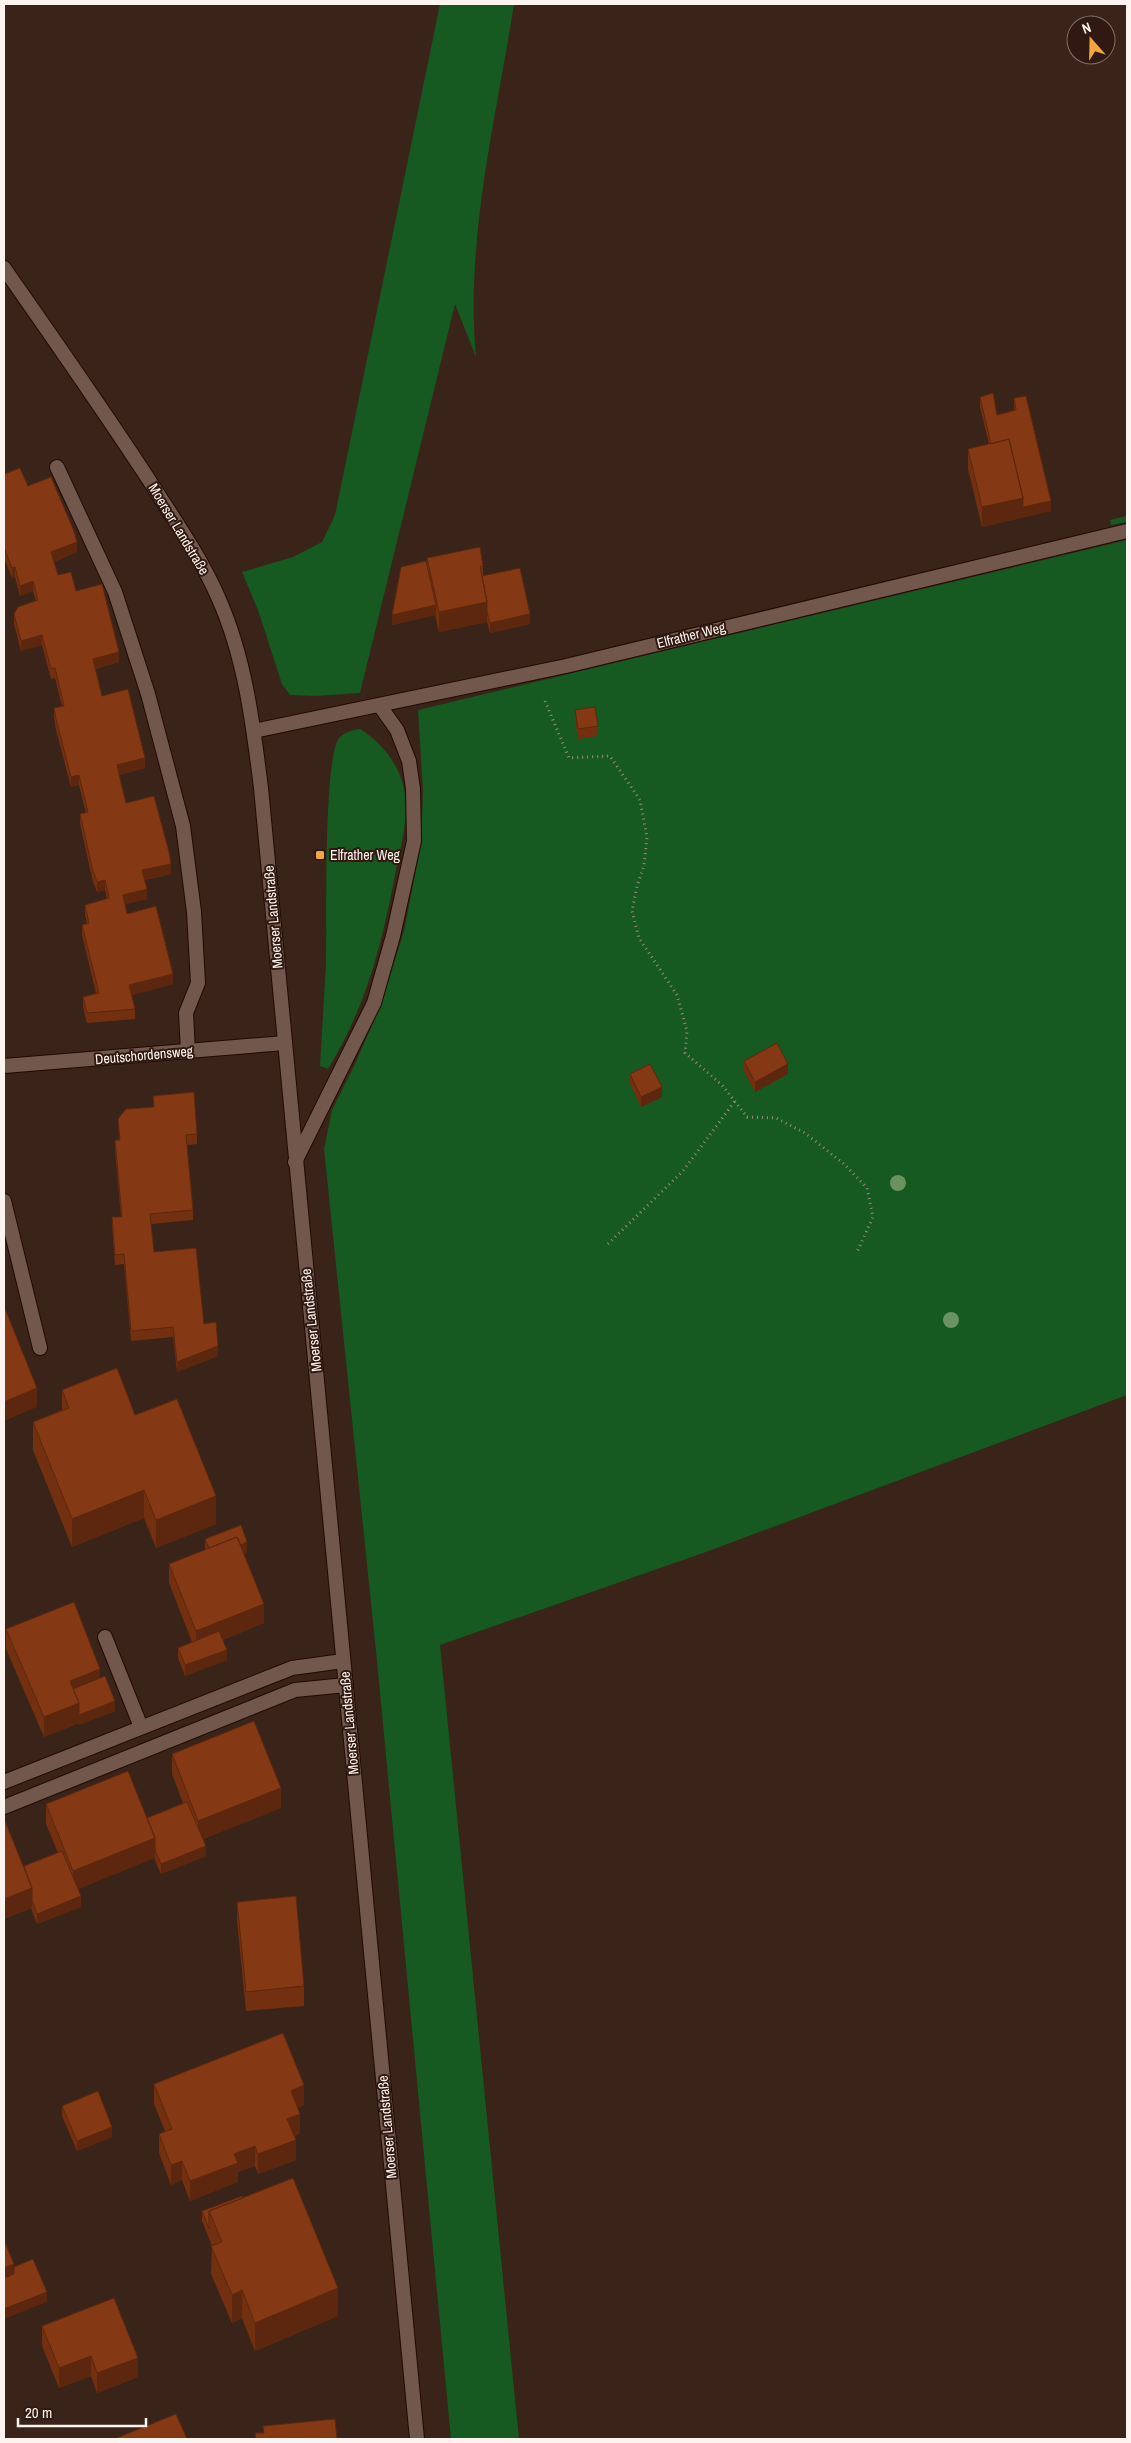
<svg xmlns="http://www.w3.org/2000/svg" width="1131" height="2443" font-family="'Archivo Narrow',sans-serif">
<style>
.green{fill:#165921}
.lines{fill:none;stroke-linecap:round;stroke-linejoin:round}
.service-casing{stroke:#200b04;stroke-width:16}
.minor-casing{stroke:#200b04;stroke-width:16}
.secondary-casing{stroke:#200b04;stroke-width:16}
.path{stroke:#9b8a83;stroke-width:3;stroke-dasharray:1 4;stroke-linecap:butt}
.service{stroke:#72574c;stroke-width:14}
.minor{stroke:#72574c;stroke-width:14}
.secondary{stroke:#72574c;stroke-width:14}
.tree{fill:#6a9360}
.wall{fill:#723011}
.shaded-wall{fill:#5c270e}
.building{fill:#843814;stroke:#5c270e}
.poi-dot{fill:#f2a540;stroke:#301910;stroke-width:2}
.labels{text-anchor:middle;stroke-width:4;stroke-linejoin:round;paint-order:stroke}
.street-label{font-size:14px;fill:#fdf3ef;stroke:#301910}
.poi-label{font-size:14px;fill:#fdf3ef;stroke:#301910;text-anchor:start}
</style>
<rect width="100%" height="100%" fill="#3a2319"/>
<path class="green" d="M440,4h74c-18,116 -49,234 -38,353l-21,-53 -95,389 -45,3 -25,-1 -8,-11 -24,-74 -16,-38 51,-15 29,-15 13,-27z
M1127,516v6l-16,3 -1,-5z
M1127,540v855l-421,157 -266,93 79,794h-68l-74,-778 -53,-512 8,-39 22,-44 27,-61 23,-74 17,-87 2,-53 -5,-81z
M360,729c26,16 44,42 46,74 1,22 -6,46 -10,67 -14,74 -29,135 -68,199l-8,-3c2,-34 4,-69 6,-103 1,-37 -3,-203 13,-225 5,-6 14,-8 21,-9z"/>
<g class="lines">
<g class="service-casing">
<path id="service" d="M57,467l58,125 33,102 35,132 11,86 4,71 -12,30 2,39
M254,731l312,-65 561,-135
M295,1162l79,-159 19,-67 21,-95 -1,-52 -4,-28 -12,-31 -17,-24
M4,1201l36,147
M105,1637l36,90
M4,1782l288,-114 51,-7
M4,1807l291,-117 51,-5"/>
</g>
<g class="minor-casing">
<path id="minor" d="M4,1066l281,-23"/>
</g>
<g class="secondary-casing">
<path id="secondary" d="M4,268c49,70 98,140 145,212 24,38 51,76 69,117 27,60 35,127 43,191l156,1651"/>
</g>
<path class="path" d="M545,701l24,57 41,-2 30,44 7,37 -3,29 -7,20 -5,25 7,27 38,57 10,36 -2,22 37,32 25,32 29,1 29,15 39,31 23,24 6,29 -16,35
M608,1244l75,-73 52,-70"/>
<use href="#service" class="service"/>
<use href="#minor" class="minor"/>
<use href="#secondary" class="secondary"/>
</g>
<g class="tree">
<circle cx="898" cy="1183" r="8"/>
<circle cx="951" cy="1320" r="8"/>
</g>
<path class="wall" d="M980,397l17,18 17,-4v-13l37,113 -69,16 -14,-58v-20l21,-5 -9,-37z
M4,474l24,12 49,66 -23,10 4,13 18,16 43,71 -24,7 7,27 43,72 -26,7 7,28 45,71 -26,6 2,19 -22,5 2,10 46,70 -41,11 3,14v10l-48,4 -4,-16v-10l13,-4 -14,-58v-10l5,-2 -2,-8v-10l22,-6 -2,-9 -8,2 -4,-10 -13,-58v-10l6,-1 -7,-28 -8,2 -15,-57 -2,-12v-10l8,-2 -7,-28 -4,1 -9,-34 -21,6 -7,-27v-10l22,-13 -3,-10 -13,5 -5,-19 -3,1 -8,-20z
M427,558l56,8v10l47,48 -40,9 -3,-11 -48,10 -4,-17 -43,10 35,-56z
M575,710l23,16v10l-20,3 -3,-19z
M744,1061l44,13 -33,18 -11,-21z
M630,1074l32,23 -21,10 -11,-23z
M153,1096l44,38v10l-10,1 6,65v10l-42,4 3,28 50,72 14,32 -41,16 -4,-35 -42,4 -7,-77 -9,1 -3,-38v-10h9l-6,-66v-11h4l-1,-21 35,-12z
M62,1390l73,25 81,109 -60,24 -12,-30 -72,29 -39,-97v-28l29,-12z
M205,1539l42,13 -3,2 20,69 -41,17 4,20 -42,16 -7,-18v-10l14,-6 -23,-59v-19l36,-14z
M6,1629l94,49 15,33 -36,14v-2l-35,14 -38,-88z
M172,1754l109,54 -78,31 3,17 -45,18 -7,-16 -76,31 3,18 -44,17 -6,-16 -27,11 20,-53 34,-13 -12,-29v-20l101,14 36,-15 -11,-29z
M237,1902l67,84v20l-58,5 -9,-90z
M154,2084l150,21 -7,3 3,25 -6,3 2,24 -38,14 -3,-8 -17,6v10l-48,19 -8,-21 -11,5 -12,-32v-19l6,-3 -11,-27z
M62,2106l50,31 -35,14 -15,-35z
M243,2198l95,118 -83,35 -13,-33 -10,5 -21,-49 1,-28 -10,-25v-10z
M42,2326l96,51 -41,16 -6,-17 -32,12 -17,-42z"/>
<path class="shaded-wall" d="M1023,498l28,3v10l-69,16v-20z
M77,542v10l-26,11v-11z
M15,567v10l-3,1v-10z
M33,581v10l-13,5v-10z
M487,602v20l-48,10v-20z
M436,605v10l-44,10v-10z
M530,614v10l-40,9v-10z
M42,635v10l-21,6v-10z
M119,652v10l-26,7v-10z
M145,758v10l-28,7v-10z
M79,775v10l-8,2v-10z
M171,864v10l-29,6v-10z
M105,880v10l-8,2v-10z
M147,889v10l-24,6v-10z
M173,974v10l-44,12v-11z
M788,1064v10l-33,18v-10z
M662,1087v10l-21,10v-10z
M218,1346v10l-41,16v-10z
M37,1388v19l-33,14v-19z
M144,1490v28l-72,29v-28z
M216,1496v28l-60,24v-28z
M247,1542v10l-35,15v-10z
M264,1604v19l-68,28v-20z
M227,1650v10l-42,16v-11z
M100,1669v19l-27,12 -3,-19z
M115,1701v10l-36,14v-10z
M79,1703v20l-35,14v-20z
M281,1788v20l-83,33v-20z
M155,1838v20l-82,33v-20z
M206,1846v10l-45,18v-10z
M32,1888v19l-28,12v-20z
M81,1896v11l-44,17v-10z
M304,2085v20l-13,6v-20z
M300,2114v19l-13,5v-19z
M112,2127v10l-35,14v-10z
M296,2140v20l-38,14v-20z
M255,2146v20l-17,6v10l-48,19v-20l44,-27z
M182,2161v19l-11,5v-20z
M14,2264v20l-10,4v-20z
M338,2288v28l-83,35v-28z
M242,2290v28l-10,5v-28z
M47,2292v10l-43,17v-10z
M91,2356v20l-32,12v-20z
M138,2358v19l-41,16v-20z"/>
<path class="building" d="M993,393l4,22 19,-5 -2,-12 12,-2 25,105 -28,6v-9l-14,-59 -18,5 -11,-47z
M1009,439l14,59 -41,9 -14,-58z
M20,468l8,18 23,-9 23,54 3,11 -26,10 7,23 13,-3 5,19 26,-7 17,68 -26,7 9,37 26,-7 17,69 -28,7 4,18 5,20 28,-7 15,56 2,12 -29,6 5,19 -24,6 4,19 29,-8 17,68 -44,11 6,24 -48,4 -4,-16 16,-4 -17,-68 7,-2 -4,-18 24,-7 -4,-18 -8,2 -4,-11 -13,-57 8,-2 -9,-37 -8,2 -15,-58 -2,-11 10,-2 -9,-38 -4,1 -9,-34 -21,6 -7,-27 4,-7 20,-7 -5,-19 -13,5 -5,-19 -3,1 -8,-20v-74z
M480,547l3,19 -3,1 7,35 -48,10 -12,-54z
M426,561l10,44 -44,10 9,-48z
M520,568l10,46 -40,9 -3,-11v-10l-5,-26z
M595,707l3,19 -20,3 -3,-19z
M777,1043l11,21 -33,18 -11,-21z
M650,1064l12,23 -21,10 -11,-23z
M194,1092l3,42 -11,1 7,75 -43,4 4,38 42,-4 8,76 12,-2 2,24 -41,16 -4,-35 -42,4 -7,-77 -9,1 -3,-38h10l-7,-77h5l-2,-21 8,-10 28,-2 -1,-11z
M4,1306l33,82 -33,14z
M117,1368l18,47 42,-16 39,97 -60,24 -12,-30 -72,29 -39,-97 36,-14 -7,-18z
M241,1525l6,17 -6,3 -4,-8 -28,11 -4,-9z
M237,1537l27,67 -68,27 -27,-67z
M74,1602l26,67 -30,12 9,22 -35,14 -38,-88z
M219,1631l8,19 -42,15 -7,-17z
M105,1676l10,25 -36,14v-12l-6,-14z
M254,1721l27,67 -83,33 -26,-67z
M128,1771l27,67 -82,33 -27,-67z
M187,1802l19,44 -45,18 -6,-14v-12l-8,-20z
M4,1821h1l27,67 -28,11z
M62,1851l19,45 -44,18 -5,-14v-12l-8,-22z
M296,1896l8,90 -58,6 -9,-90z
M283,2033l21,52 -13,6 9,23 -13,5 9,21 -38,14 -3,-8 -21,8 4,9 -48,18 -8,-20 -11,4 -12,-31 13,-5 -18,-45z
M98,2091l14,36 -35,14 -15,-35z
M293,2178l45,110 -83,35 -13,-33 -10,5 -21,-49 11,-4 -13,-31z
M242,2196l1,2 -34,13v18l-7,-18z
M4,2240l10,24 -10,4z
M33,2259l14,33 -43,17v-31l10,-4v-7z
M114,2298l24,60 -41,15 -6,-17 -32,12 -17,-42z
M176,2414l11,25h-73z
M335,2419l2,20h-81l-1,-6h9l-1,-7z"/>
<rect class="poi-dot" x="315" y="850" width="10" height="10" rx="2.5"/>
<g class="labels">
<g class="street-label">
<text transform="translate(179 529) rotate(59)" y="5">Moerser Landstraße</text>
<text transform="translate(691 635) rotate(-14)" y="5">Elfrather Weg</text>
<text transform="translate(273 917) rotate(-95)" y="5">Moerser Landstraße</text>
<text transform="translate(144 1055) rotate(-5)" y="5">Deutschordensweg</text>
<text transform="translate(311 1320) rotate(-96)" y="5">Moerser Landstraße</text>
<text transform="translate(349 1723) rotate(-95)" y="5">Moerser Landstraße</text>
<text transform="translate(387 2127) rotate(-95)" y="5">Moerser Landstraße</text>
</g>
<g class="poi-label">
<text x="330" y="860">Elfrather Weg</text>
</g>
</g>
<rect width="1131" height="2443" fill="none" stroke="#fdf3ef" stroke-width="10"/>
<g transform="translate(1091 40) rotate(340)"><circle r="24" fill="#301910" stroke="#827069"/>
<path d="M0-4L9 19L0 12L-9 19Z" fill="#f2a540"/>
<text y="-8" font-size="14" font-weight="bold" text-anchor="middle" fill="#fdf3ef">N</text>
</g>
<path d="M18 2418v8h128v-8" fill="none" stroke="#fdf3ef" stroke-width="2.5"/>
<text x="25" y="2418" font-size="15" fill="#fdf3ef" stroke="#301910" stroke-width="4" paint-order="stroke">20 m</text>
</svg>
